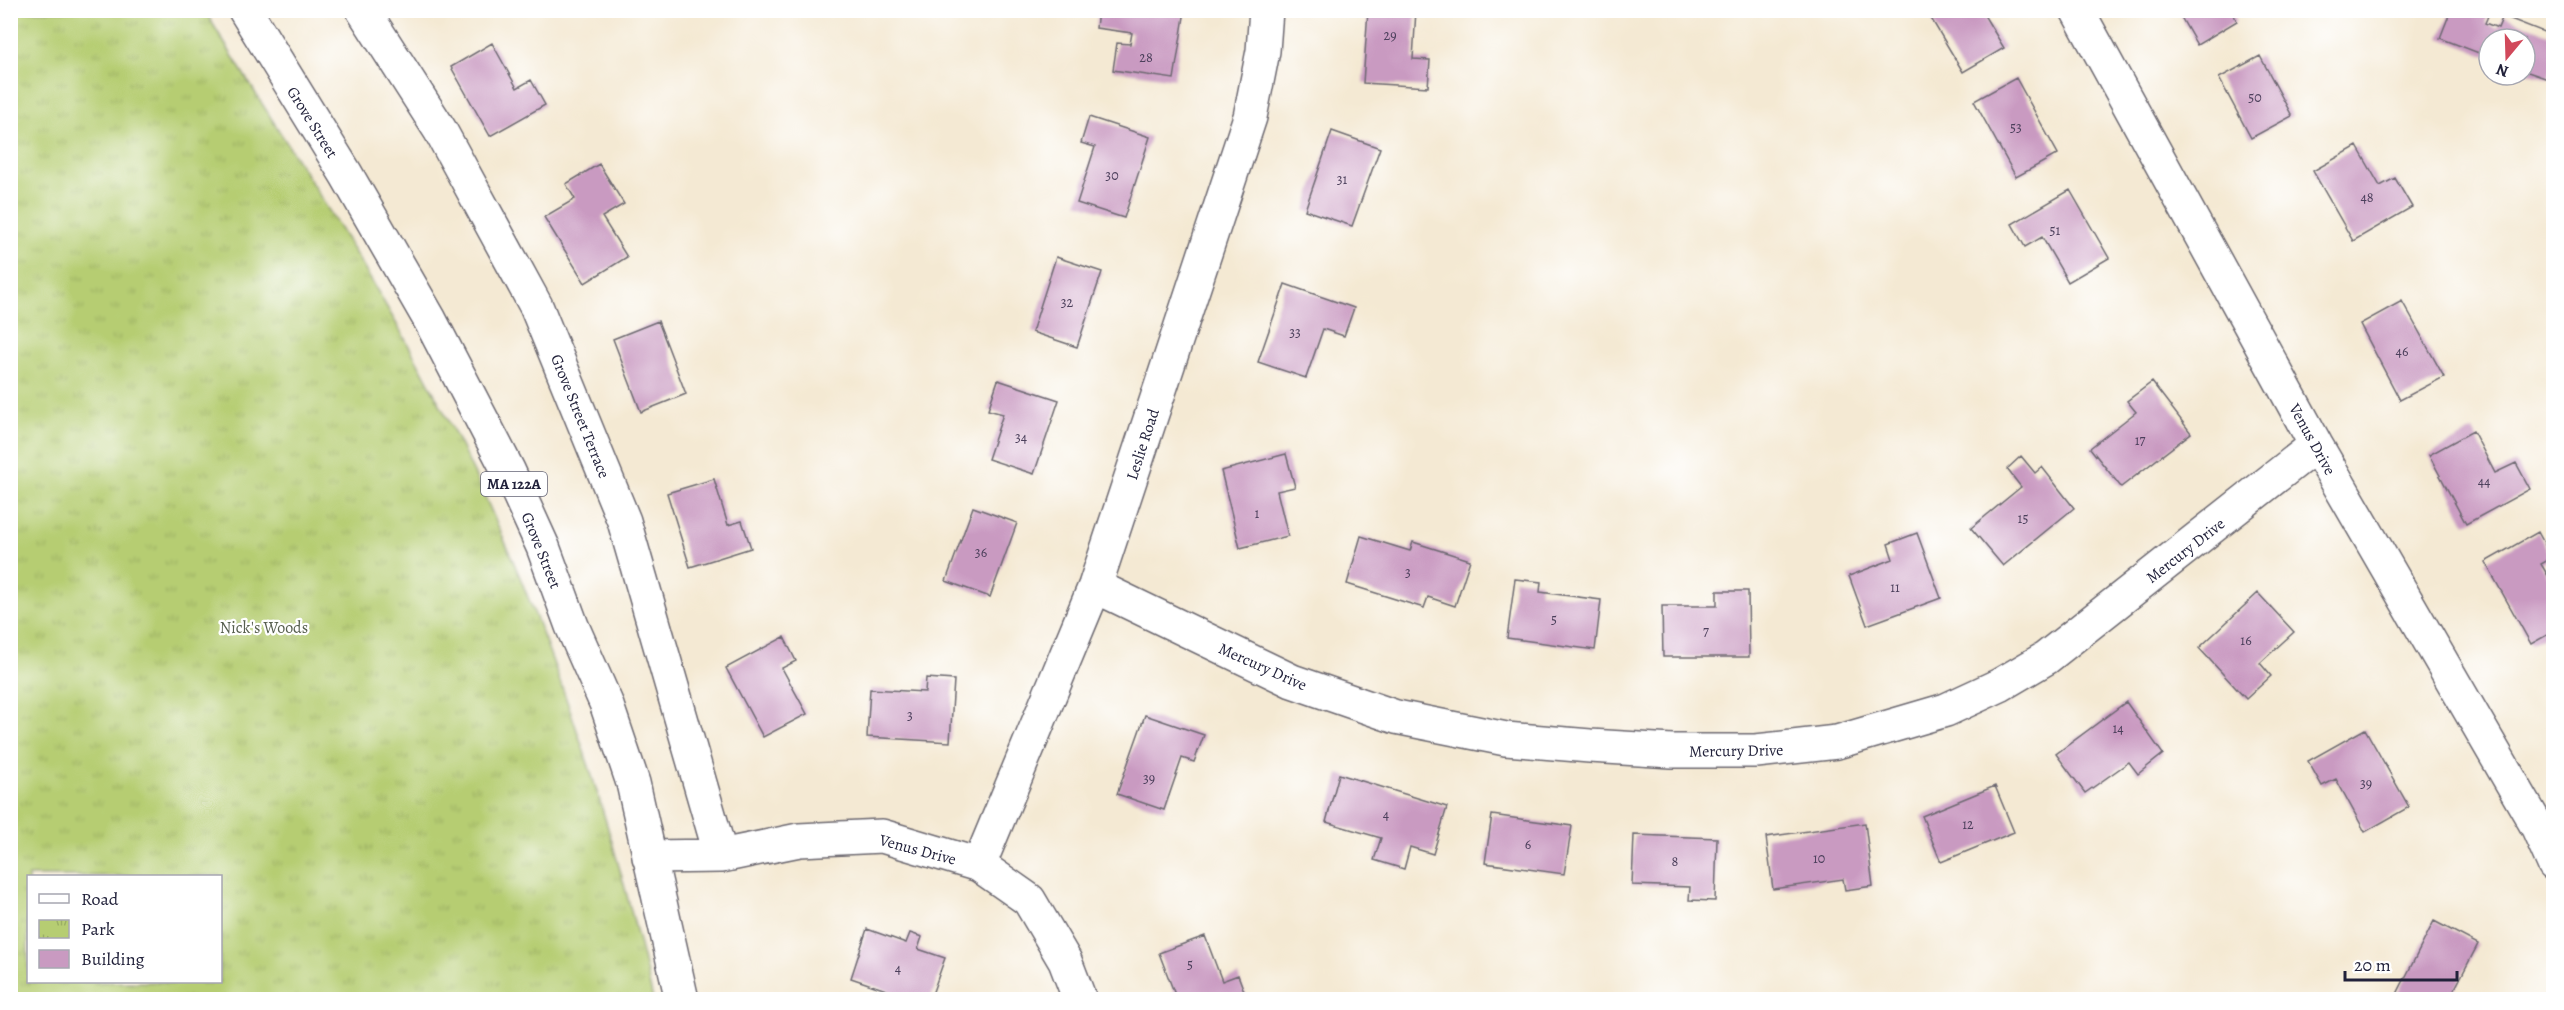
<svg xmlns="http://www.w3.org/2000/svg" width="2564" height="1010" font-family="Alegreya,serif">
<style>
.park{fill:url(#park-tufts);stroke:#6c7856;stroke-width:1.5;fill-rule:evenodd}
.building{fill:#c99ac1}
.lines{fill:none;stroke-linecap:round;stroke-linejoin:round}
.street-casing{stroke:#6c6870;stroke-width:36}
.primary-casing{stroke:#6c6870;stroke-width:36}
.street{stroke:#fff;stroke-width:33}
.primary{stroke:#fff;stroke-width:33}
.labels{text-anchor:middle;stroke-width:4.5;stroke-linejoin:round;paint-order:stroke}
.number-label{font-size:14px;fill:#4c405c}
.shield{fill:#fff;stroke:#646476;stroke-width:1.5}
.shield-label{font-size:15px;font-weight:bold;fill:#22223b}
.street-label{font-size:16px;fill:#22223b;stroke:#fff}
.park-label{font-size:16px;fill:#565e4e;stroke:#fff}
</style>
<defs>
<pattern id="park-tufts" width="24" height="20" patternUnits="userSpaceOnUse" patternTransform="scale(1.5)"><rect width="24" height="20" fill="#b6cd72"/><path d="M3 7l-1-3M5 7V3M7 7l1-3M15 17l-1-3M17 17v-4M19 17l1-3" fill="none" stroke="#9cb064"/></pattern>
</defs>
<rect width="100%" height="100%" fill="#fff"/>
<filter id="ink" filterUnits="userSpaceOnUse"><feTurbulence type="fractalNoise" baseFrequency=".0167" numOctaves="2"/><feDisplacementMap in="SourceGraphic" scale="12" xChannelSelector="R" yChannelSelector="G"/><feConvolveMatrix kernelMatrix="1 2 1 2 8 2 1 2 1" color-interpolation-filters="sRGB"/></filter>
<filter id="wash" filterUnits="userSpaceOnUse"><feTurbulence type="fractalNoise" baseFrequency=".008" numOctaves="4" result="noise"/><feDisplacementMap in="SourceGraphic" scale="24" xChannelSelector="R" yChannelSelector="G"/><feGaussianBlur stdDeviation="1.35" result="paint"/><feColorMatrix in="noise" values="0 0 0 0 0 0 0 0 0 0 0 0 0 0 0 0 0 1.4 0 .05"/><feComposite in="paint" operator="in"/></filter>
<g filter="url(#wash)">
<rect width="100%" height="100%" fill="#f4e9d3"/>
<path class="park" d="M10,11h195c75,125 158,246 226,376 101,191 173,402 222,612h-642zM28,876h192v106h-192z"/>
<g id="blocks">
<path class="building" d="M1098,10h87l-11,69 -61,-9 4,-27 13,1 2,-11 -36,-5z
M1368,10h48l-3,49 17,1 -2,27 -65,-4z
M1926,10h55l23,38 -41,24z
M2177,10h54l6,11 -40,24z
M2451,10h22l15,6 -3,7 13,5 5,-12 51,20v30l-6,13 -23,-8v-32h-36v18l-49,-19z
M492,43l25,45 14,-8 14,25 -55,31 -39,-69z
M2260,56l32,60 -41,22 -32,-60z
M2016,78l42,76 -42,23 -42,-76z
M1089,117l61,20 -26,81 -47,-15 18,-56 -14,-4z
M1332,131l48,17 -28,78 -47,-16z
M2357,146l23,40 15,-8 17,29 -59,34 -40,-70z
M599,164l25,40 -22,13 25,40 -42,26 -41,-66 31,-18 -9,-15z
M2070,190l39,68 -41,24 -26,-45 -17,10 -13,-23z
M1056,257l46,15 -25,75 -45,-15z
M1285,284l69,24 -10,28 -21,-7 -17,49 -48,-16z
M2402,301l42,76 -44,23 -40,-76z
M658,321l28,73 -45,18 -28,-73z
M998,380l61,20 -25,74 -46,-15 15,-45 -15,-4z
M2152,382l39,51 -70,54 -31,-39 46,-36 -9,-11z
M2473,431l22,42 21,-10 14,26 -64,35 -37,-69z
M1286,454l9,33 -18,4 11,45 -48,12 -19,-77z
M2021,456l14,17 7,-6 32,41 -71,58 -32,-38 50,-41 -14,-18z
M714,479l14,46 14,-4 9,27 -61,19 -23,-74z
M973,507l44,16 -27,74 -44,-16z
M2538,532l14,26 -11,6 13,22v45l-23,13 -46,-82z
M1917,533l24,65 -74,27 -18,-49 44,-17 -5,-15z
M1361,536l49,15 3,-9 57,18 -15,46 -27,-9 -4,11 -77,-24z
M1515,579l26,3 -1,10 61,8 -6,50 -88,-12z
M1717,591h31l1,66h-86l-1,-51h55z
M2258,593l36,39 -34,31 11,13 -25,23 -47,-51z
M784,637l12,24 -14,7 25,46 -44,23 -37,-69z
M926,678l28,2 -4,62 -83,-5 3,-48 55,3z
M2126,702l37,52 -25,20 -9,-12 -44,31 -29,-39z
M1145,715l59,20 -10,27 -12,-4 -18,52 -47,-16z
M2365,729l44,78 -44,25 -29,-53 -14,7 -14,-25z
M1339,774l108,33 -14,47 -23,-7 -6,22 -30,-9 7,-22 -55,-16z
M1995,786l19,46 -73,30 -19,-46z
M1492,815l80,11 -8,48 -79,-11z
M1865,823l8,63 -28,4 -2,-11 -70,10 -7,-52z
M1634,835l83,3 -2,63 -26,-1 1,-13 -58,-2z
M2434,921l44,23 -29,56h-45l-8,-4z
M867,929l39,14 4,-10 12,4 -4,12 27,9 -15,42h-34l2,-6 -47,-16z
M1205,936l17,45 16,-6 9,24 -70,1 -18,-47z"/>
</g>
</g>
<g filter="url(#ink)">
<use href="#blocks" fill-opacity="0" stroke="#6c6870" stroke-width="1.5"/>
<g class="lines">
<g class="street-casing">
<path id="street" d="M363,10l77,120 96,176 88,215 97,335
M2077,10l239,435 222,383 16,36
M1095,586l197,95 104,36 110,22 84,7 82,5h84l81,-9 109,-32 54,-25 46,-27 270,-213
M649,857l72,-1 78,-16 83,-4 97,29 50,35 36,61 15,39
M979,865l116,-279 155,-469 13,-66 3,-41"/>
</g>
<g class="primary-casing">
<path id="primary" d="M245,10l101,164 84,146 78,150 35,77 29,79 34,77 27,80 49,217"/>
</g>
<use href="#street" class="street"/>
<use href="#primary" class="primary"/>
</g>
</g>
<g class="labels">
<g class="number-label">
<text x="1390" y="40">29</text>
<text x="1146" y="62">28</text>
<text x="2255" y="102">50</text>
<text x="2016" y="132">53</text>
<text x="1112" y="180">30</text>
<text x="1342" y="184">31</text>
<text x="2367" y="202">48</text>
<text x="2055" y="235">51</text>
<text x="1067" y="307">32</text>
<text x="1295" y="337">33</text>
<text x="2402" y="356">46</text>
<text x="1021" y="442">34</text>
<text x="2140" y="445">17</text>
<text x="2484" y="486">44</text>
<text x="1257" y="518">1</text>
<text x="2023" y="523">15</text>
<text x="981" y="557">36</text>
<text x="1408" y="577">3</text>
<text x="1895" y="592">11</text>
<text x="1554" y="624">5</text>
<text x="1706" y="636">7</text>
<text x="2246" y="645">16</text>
<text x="910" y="720">3</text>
<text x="2118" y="733">14</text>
<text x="1149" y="783">39</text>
<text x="2366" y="788">39</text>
<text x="1386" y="819">4</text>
<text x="1968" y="829">12</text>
<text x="1528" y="849">6</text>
<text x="1819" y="863">10</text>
<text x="1675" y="866">8</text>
<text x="1190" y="969">5</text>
<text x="898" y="973">4</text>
</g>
<rect class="shield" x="481" y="472" width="66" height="24" rx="4.5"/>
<g class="shield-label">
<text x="514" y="489">MA 122A</text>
</g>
<g class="street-label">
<text transform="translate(313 122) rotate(58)" y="6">Grove Street</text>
<text transform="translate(581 416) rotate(68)" y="6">Grove Street Terrace</text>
<text transform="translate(2313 439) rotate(61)" y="6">Venus Drive</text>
<text transform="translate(1142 444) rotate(-72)" y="6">Leslie Road</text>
<text transform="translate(542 550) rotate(68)" y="6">Grove Street</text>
<text transform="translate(2185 550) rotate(-38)" y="6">Mercury Drive</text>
<text transform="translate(1263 666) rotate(24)" y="6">Mercury Drive</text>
<text transform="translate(1736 750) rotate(-1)" y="6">Mercury Drive</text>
<text transform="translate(918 849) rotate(15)" y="6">Venus Drive</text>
</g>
<g class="park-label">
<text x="264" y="633">Nick's Woods</text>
</g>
</g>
<rect width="2564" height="1010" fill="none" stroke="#fff" stroke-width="36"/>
<rect x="27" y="875" width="195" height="108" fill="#ffffff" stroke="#a7a7b1" stroke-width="1.5"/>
<rect x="39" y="894" width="30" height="9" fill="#ffffff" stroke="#a7a7b1" stroke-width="1.5"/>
<text x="81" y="905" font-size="18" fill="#22223b">Road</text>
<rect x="39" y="920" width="30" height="18" fill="url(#park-tufts)" stroke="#a7a7b1" stroke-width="1.5"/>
<text x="81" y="935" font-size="18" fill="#22223b">Park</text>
<rect x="39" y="950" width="30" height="18" fill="#c99ac1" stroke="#a7a7b1" stroke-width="1.5"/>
<text x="81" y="965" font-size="18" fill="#22223b">Building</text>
<g transform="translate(2507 57) rotate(199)"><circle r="28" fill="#ffffff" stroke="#a7a7b1" stroke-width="1.5"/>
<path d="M0-4.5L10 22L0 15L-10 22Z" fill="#d1495b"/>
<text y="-9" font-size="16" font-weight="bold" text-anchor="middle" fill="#22223b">N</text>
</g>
<path d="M2345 971v9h112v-9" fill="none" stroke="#22223b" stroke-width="3"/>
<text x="2354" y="971" font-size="18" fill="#22223b" stroke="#ffffff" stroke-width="4.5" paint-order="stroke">20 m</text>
</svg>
